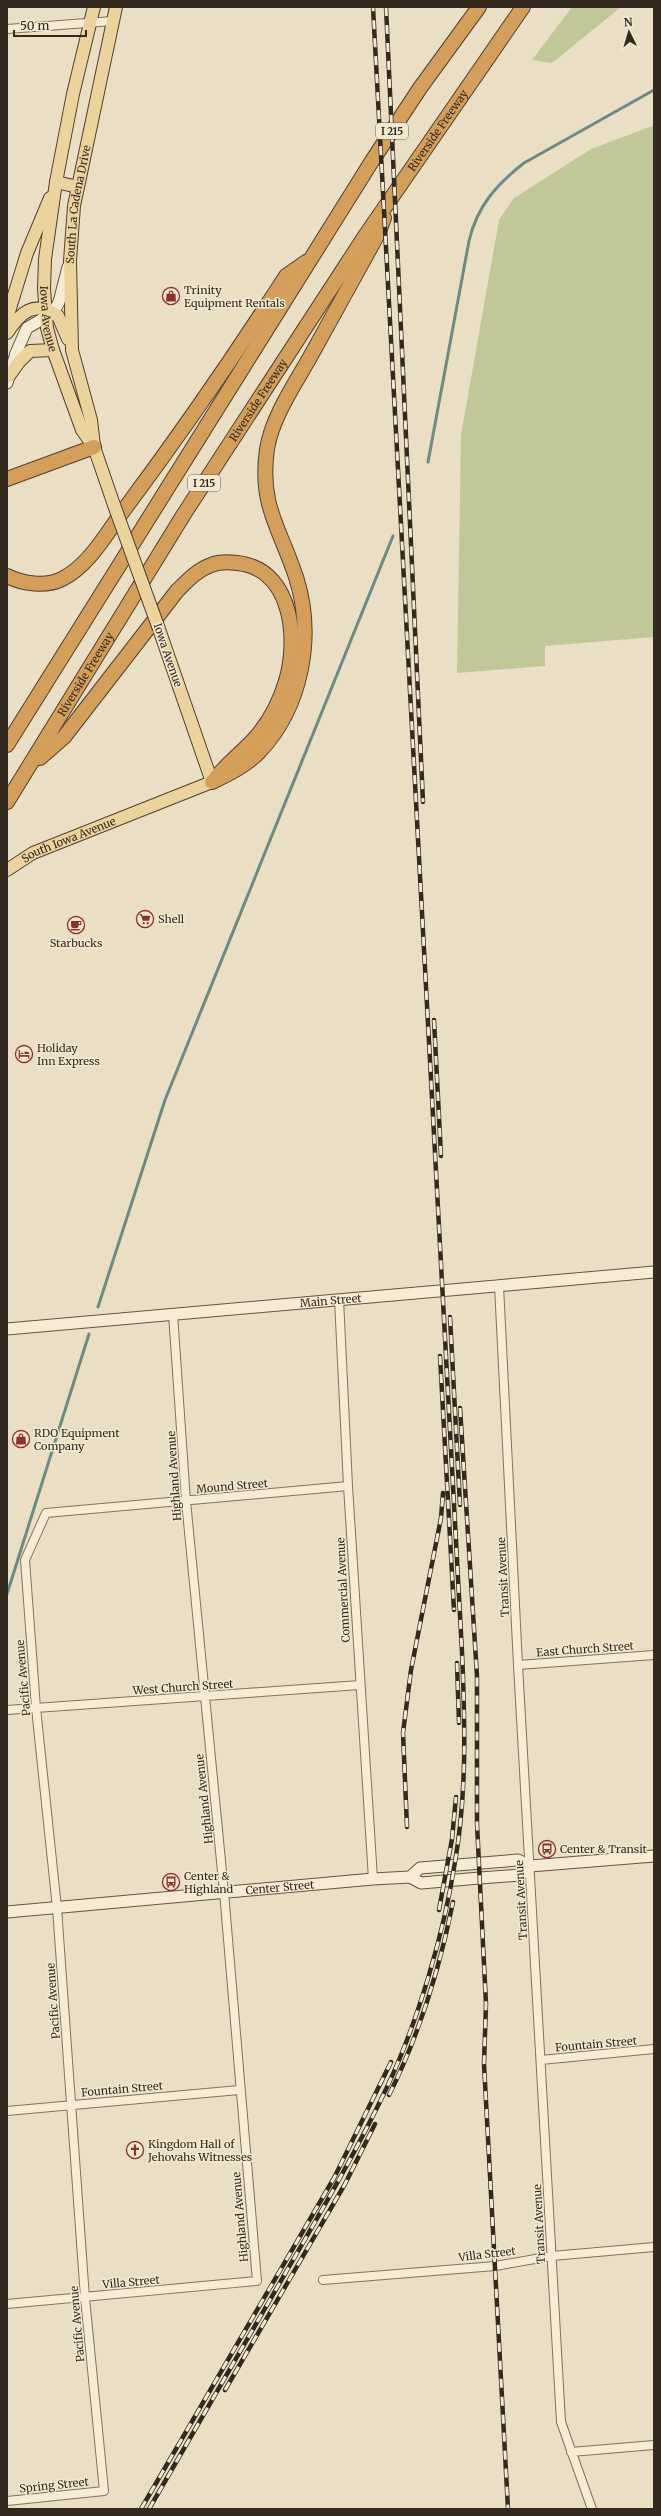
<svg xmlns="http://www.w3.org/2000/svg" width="661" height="2516" font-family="Merriweather,serif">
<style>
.green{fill:#c2c798}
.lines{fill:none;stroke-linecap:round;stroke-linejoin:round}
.stream{stroke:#6d8b84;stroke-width:3}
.street-casing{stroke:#83715c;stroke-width:10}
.secondary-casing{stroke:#65523f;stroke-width:13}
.primary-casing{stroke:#513f30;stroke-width:14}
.highway-casing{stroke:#513f30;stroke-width:16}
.street{stroke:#f6ecd6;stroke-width:8}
.secondary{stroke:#f6ecd6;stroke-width:11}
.primary{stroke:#ebd39e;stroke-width:12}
.highway{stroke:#d39f5a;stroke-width:14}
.rail-casing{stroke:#34291e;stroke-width:4.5}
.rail{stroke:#f2e9d2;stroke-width:3;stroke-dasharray:9;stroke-linecap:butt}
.primary-bridge-casing{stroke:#513f30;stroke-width:14;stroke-linecap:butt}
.primary-bridge{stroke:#ebd39e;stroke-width:12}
.labels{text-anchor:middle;stroke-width:3;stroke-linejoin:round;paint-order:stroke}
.shield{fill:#f2e9d2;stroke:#6d6354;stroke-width:1}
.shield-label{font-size:10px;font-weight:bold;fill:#34291e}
.street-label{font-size:11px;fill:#34291e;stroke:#f2e9d2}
.poi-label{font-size:11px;fill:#34291e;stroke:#f2e9d2;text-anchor:start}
</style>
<rect width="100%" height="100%" fill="#eadfc4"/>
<path class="green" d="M572,7h49l-69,56 -20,-3z
M652,126h2v511l-109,9v20l-88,7 4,-238 38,-215 15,-22 77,-49z"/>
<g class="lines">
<path class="stream" d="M428,462l41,-221c8,-35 28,-57 55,-78l130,-73
M98,1307l67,-207 228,-564
M7,1594l82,-260"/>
<g class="street-casing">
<path id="street" d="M7,29l106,-8
M499,1286l19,379 43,757 31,87
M339,1299l9,187 25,393
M518,1665l136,-10
M7,1710l353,-25
M541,2060l113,-11
M7,2111l232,-21
M323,2280l172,-14 57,-10 102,-9
M7,2304l250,-23 -33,-389 -38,-391 -13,-187
M571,2452l83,-7
M7,2501l97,-10 -19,-193 -28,-390 -21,-200 -11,-148 21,-47 302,-27"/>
</g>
<g class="secondary-casing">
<g id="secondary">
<path d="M7,383l9,-30 11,-25 26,-15 6,-11 9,-35"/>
<path id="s1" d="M7,1329l647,-57"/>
<path d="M410,1877l10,-9 98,-8 12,6 124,-10"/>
<path id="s2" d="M7,1912l366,-33 37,-2 11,6 59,-5 40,-3 10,-9"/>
</g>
</g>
<g class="primary-casing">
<g id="primary">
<path id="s3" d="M94,7l-21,87 -17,88 -11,77 -1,30 3,39 6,22 29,80 12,17 20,58"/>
<path d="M56,182l22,5"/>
<path d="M7,318l20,-65 23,-55"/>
<path d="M7,333c13,-20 27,-34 51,-17l10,23"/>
<path d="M9,376l10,-14 11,-11 23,-1"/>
<path id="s4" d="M94,446l-3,-26 -19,-70 -2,-89 4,-55 42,-199"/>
<path id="s5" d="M7,870l26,-17 179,-71 -53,-153"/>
</g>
</g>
<g class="highway-casing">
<g id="highway">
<path d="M7,479l87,-32"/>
<path d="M7,576c16,8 39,11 55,3 28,-14 46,-48 64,-72 56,-75 109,-152 160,-231l20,-14"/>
<path d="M7,745l365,-584 48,-73 59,-81"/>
<path d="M40,758l24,-21 113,-146c10,-10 20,-21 34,-26 10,-4 22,-3 33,-1 49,11 54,77 42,117 -6,20 -17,41 -30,56 -14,16 -29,26 -42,43"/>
<path d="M212,782c17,-8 33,-16 47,-30 43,-45 56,-116 37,-175 -16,-49 -37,-71 -29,-128 5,-31 26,-62 42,-90 23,-42 46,-83 69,-125l6,-16"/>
<path id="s6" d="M7,802l177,-288 181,-278 158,-229"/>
</g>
</g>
<use href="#street" class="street"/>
<use href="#secondary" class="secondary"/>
<use href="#primary" class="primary"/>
<use href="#highway" class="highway"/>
<g class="rail-casing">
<path id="rail" d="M386,7l37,795
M434,1020l7,136
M450,1317l10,188
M440,1356l14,254
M460,1408l17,268v148l9,180 -2,60 24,445
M457,1663l2,60
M407,1827l-4,-94 8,-63 30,-152 2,-25
M439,1910l13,-71 4,-42
M389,2095c30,-60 51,-128 64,-193
M225,2390l120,-206 30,-60
M141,2509l193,-331 57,-116
M149,2509c43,-74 86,-149 129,-223 38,-66 77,-131 110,-201 30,-64 56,-152 67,-223 12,-69 10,-140 7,-210l-89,-1645"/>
</g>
<use href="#rail" class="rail"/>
<g class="primary-bridge-casing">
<path id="primary-bridge" d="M114,505l45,124"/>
</g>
<use href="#primary-bridge" class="primary-bridge"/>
</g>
<defs>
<g id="shop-ring" transform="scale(0.9)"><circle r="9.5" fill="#f2e9d2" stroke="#8e3031" stroke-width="1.5"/><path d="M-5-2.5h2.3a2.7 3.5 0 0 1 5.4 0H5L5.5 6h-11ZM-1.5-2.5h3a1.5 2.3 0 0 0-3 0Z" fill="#8e3031"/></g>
<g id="supermarket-ring" transform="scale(0.9)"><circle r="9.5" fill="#f2e9d2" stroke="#8e3031" stroke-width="1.5"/><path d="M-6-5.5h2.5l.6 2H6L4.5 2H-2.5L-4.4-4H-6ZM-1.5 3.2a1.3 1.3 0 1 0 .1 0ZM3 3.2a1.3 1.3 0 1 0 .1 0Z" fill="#8e3031"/></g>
<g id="cafe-ring" transform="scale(0.9)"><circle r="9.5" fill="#f2e9d2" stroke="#8e3031" stroke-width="1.5"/><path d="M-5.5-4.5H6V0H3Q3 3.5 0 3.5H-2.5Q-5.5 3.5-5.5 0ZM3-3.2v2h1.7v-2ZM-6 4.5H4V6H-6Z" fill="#8e3031"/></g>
<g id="hotel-ring" transform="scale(0.9)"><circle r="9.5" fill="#f2e9d2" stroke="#8e3031" stroke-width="1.5"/><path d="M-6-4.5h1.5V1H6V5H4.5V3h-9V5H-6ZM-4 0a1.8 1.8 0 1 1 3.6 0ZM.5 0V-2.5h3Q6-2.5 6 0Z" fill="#8e3031"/></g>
<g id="bus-ring" transform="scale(0.9)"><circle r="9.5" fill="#f2e9d2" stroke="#8e3031" stroke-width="1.5"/><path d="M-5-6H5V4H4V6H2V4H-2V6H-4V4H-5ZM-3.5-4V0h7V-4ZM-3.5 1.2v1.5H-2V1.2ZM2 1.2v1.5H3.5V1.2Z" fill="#8e3031"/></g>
<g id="church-ring" transform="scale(0.9)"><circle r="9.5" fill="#f2e9d2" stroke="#8e3031" stroke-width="1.5"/><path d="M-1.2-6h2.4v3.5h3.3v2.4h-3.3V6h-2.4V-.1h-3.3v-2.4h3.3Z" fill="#8e3031"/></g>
</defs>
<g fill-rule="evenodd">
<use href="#shop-ring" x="171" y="296"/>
<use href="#supermarket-ring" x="145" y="919"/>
<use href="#cafe-ring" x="76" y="925"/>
<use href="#hotel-ring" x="24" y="1054"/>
<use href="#shop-ring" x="21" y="1439"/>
<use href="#bus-ring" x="547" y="1849"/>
<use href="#bus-ring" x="171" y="1882"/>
<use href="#church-ring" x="135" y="2150"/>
</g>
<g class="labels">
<g class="shield">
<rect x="376" y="123" width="32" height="16" rx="3"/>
<rect x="188" y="475" width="32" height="16" rx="3"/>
</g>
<g class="shield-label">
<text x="392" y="135">I 215</text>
<text x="204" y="487">I 215</text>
</g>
<g class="street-label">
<text dy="4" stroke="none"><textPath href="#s6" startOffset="798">Riverside Freeway</textPath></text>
<text dy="4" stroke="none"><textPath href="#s4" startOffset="245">South La Cadena Drive</textPath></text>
<text dy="4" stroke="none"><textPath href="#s3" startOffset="317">Iowa Avenue</textPath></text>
<text dy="4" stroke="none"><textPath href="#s6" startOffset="474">Riverside Freeway</textPath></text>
<text transform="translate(168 655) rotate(71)" y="4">Iowa Avenue</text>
<text dy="4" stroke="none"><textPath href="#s6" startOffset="150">Riverside Freeway</textPath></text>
<text dy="4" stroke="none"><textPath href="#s5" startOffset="69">South Iowa Avenue</textPath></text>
<text dy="4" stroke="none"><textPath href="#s1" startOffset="325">Main Street</textPath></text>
<text transform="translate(174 1476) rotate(-94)" y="4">Highland Avenue</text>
<text transform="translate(232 1486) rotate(-5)" y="4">Mound Street</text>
<text transform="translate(503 1577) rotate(-93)" y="4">Transit Avenue</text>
<text transform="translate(343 1590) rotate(-93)" y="4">Commercial Avenue</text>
<text transform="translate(585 1649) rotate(-4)" y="4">East Church Street</text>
<text transform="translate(23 1678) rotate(-95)" y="4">Pacific Avenue</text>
<text transform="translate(183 1687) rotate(-4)" y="4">West Church Street</text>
<text transform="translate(204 1799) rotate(-96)" y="4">Highland Avenue</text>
<text dy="4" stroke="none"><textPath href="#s2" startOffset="274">Center Street</textPath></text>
<text transform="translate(521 1900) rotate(-93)" y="4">Transit Avenue</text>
<text transform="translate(53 2001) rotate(-94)" y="4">Pacific Avenue</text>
<text transform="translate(596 2044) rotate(-5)" y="4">Fountain Street</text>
<text transform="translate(122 2089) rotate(-5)" y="4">Fountain Street</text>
<text transform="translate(240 2217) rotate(-95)" y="4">Highland Avenue</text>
<text transform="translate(539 2224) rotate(-93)" y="4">Transit Avenue</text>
<text transform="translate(487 2254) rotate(-7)" y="4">Villa Street</text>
<text transform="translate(131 2282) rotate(-5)" y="4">Villa Street</text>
<text transform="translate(77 2324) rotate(-95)" y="4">Pacific Avenue</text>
<text transform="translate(54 2485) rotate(-6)" y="4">Spring Street</text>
</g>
<g class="poi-label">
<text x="184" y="294">Trinity<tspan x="184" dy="13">Equipment Rentals</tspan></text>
<text x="158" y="923">Shell</text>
<text x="76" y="947" text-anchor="middle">Starbucks</text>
<text x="37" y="1052">Holiday<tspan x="37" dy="13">Inn Express</tspan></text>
<text x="34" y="1437">RDO Equipment<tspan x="34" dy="13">Company</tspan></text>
<text x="560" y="1853">Center &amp; Transit</text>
<text x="184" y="1880">Center &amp;<tspan x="184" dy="13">Highland</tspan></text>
<text x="148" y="2148">Kingdom Hall of<tspan x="148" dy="13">Jehovahs Witnesses</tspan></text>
</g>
</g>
<rect width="661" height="2516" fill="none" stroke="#34291e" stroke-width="16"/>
<g transform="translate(629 32) rotate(355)" stroke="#f2e9d2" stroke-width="3" paint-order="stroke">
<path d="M0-3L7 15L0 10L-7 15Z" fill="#34291e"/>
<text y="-6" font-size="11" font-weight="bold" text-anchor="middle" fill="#34291e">N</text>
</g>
<path d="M14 30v6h72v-6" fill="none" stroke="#34291e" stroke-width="2"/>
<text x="20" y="30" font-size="12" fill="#34291e" stroke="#f2e9d2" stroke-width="3" paint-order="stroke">50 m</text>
</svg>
